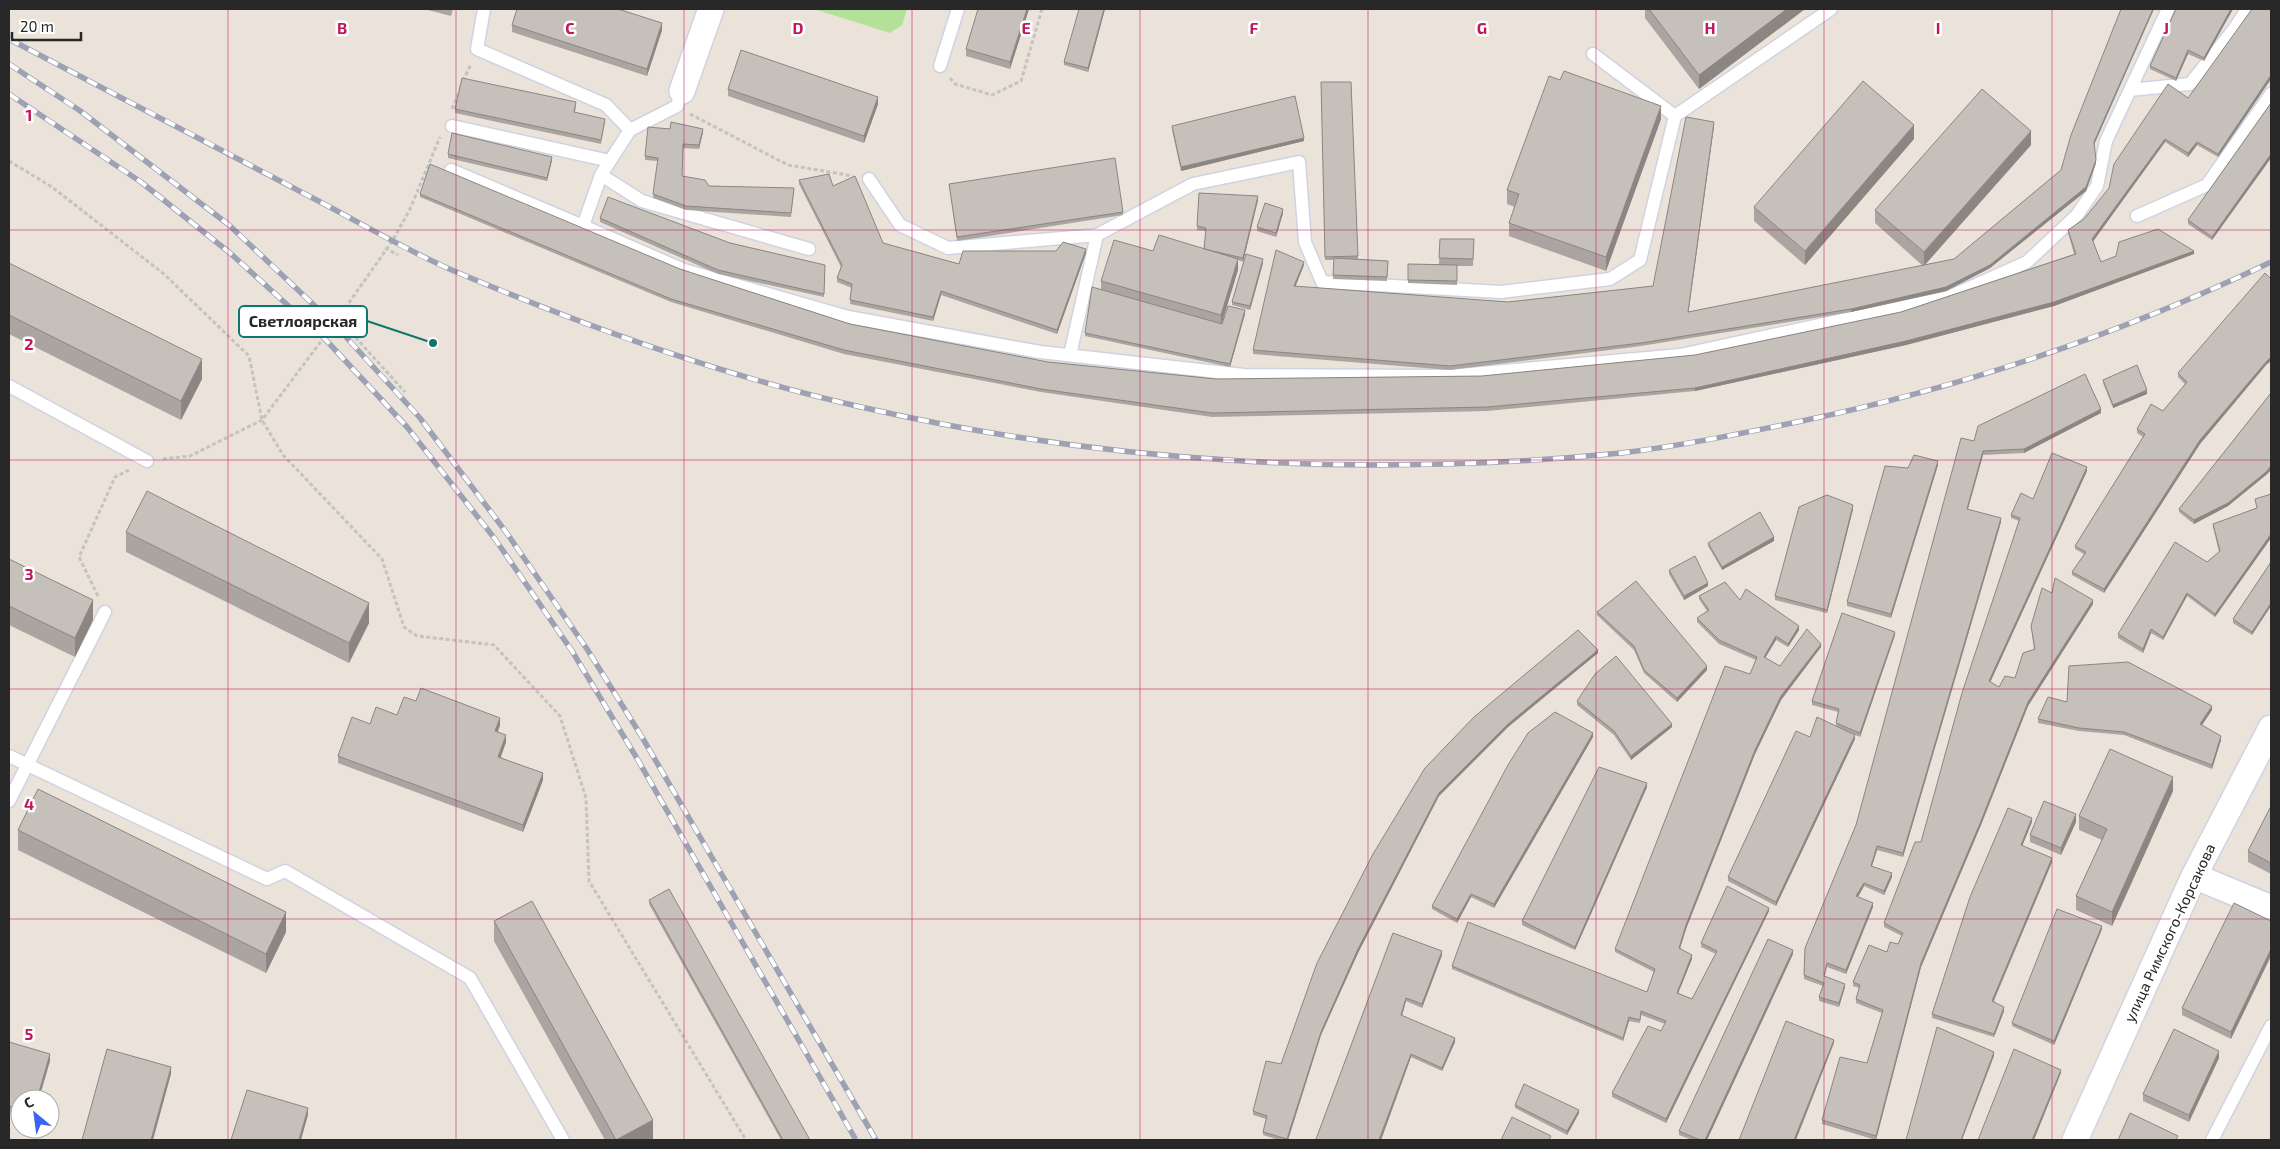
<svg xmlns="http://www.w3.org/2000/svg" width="2280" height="1149" font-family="'Exo 2',sans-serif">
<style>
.green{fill:#b2e197}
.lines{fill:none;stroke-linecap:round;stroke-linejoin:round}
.service-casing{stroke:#cfd3e1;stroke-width:15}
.minor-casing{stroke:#cfd3e1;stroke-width:28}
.path{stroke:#c3c3c3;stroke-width:3;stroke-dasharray:4 2.5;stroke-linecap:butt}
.service{stroke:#fff;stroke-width:12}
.minor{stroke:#fff;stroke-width:25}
.rail-casing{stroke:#9da1b3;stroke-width:5.5}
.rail{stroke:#fff;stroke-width:4;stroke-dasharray:11;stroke-linecap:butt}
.wall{fill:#aaa5a0}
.shaded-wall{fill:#8b8682}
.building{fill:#c6c0ba;stroke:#8b8682}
.grid{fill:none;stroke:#c2185b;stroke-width:1;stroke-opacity:0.55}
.labels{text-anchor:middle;stroke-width:5;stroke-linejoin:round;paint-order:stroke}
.street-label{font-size:15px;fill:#282828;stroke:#fff}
.grid-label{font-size:16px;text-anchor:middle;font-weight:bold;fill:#c2185b;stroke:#fff;stroke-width:5;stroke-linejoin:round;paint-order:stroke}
.leader{fill:none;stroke:#0f766e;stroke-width:2}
.callout-dot{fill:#0f766e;stroke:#fff;stroke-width:2}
.callout{fill:#fff;stroke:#0f766e;stroke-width:2}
.callout-label{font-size:16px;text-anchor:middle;font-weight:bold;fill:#282828}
</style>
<rect width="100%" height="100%" fill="#ebe3da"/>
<path class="green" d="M814,9h93l-5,16 -12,8z"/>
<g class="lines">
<g class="service-casing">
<path id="service" d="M484,9l-7,40 129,56 24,25
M940,66l18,-57
M2130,90l60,-6 45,-56 12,-19
M682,91l-5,15 -47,24 -29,45 -18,51 101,44 164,47 192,35 204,23 204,1 232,-21 269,-58 78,-35 50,-47 20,-29 9,-45 62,-132
M1675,116l156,-107
M452,126l158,35
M451,170l132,56
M601,175l41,26 167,48
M869,179l31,46 48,23 149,-13
M2137,216l70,-31 64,-91
M1070,355l27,-120 96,-51 106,-22 6,80 17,40 179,10 109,-13 30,-19 35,-144 -82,-62
M9,386l138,75
M9,756l258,123 18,-8 185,107 93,162
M9,801l96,-189
M2212,1140l59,-114"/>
</g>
<g class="minor-casing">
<path id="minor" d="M682,91l29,-82
M2194,876l77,32
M2075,1140l119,-264 77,-148"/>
</g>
<path class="path" d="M950,78l5,6 37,11 29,-14 21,-72
M463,81l8,-17
M452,109l9,-22
M690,114l98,51 65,11
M9,161l43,26 112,87 85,82 13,64 21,35 99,104 22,68 13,9 77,9 66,71 26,82 3,83 157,259
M385,248l13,7
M338,318l67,74
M163,459l27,-3 72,-36 72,-96 59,-84 17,-31 30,-72
M98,596l-19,-39 36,-80 14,-7"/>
<use href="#service" class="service"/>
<use href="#minor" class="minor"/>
<g class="rail-casing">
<path id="rail" d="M9,39c99,52 198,103 296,155 49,25 98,55 149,77 130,55 269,105 407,136 248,57 506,71 760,46 59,-7 118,-19 176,-31 163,-34 324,-88 474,-160
M9,64l70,46 150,115 105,99 86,94 86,114 81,117 55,88 234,403
M9,94l132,88 89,71 94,85 83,89 88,112 77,112 63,104 221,385"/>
</g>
<use href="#rail" class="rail"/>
</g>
<path class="wall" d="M424,9h29l-2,7z
M978,9h51l-19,60 -44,-13v-7z
M1105,9l-17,63 -24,-7v-3z
M1645,9h160l-106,80 -54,-71z
M2154,9l-60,135 2,19 -10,28 -96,77 -44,23 -95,21 -210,34 -191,24 -197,-16v-4l51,-85 -9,22 213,15 145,-16 61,-160 -26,186 235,-46 -48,-43v-13l156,-65 -107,120 30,-6 107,-89z
M2176,9h57l-29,52 -16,-7 -12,27 -26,-12v-3z
M2271,9v70l-53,78 -21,-12 -9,12 -23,-15 -72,99 8,21 93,-8 -140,52 -148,39 -211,46 -208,20 -275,6 -171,-25 -197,-38 -173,-52 -251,-105v-3l260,75 170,55 198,38 168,17 266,-3 213,-21 206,-43 173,-58 -6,-21v-3l16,-11 104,-121z
M512,25l150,5 -15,46 -135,-44z
M1321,82h30l7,177 30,2 -1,20 -54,-2 1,-19h-9z
M728,89l150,15 -14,39 -136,-47z
M2271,103v55l-59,82 -24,-16v-4z
M576,106l-1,6 30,10 -4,22 -146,-31v-4z
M1661,119l-55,152 -97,-35v-13l6,-16 -8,-3v-14z
M1172,126l132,15 -123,30 -9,-41z
M670,129l33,3 -4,17 -16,-1 -1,28 27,10 85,5 -3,26 -105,-7 -33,-12 5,-37 -13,-1v-4z
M1914,139l-109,126 -51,-44v-14z
M448,154l104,6 -5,21 -99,-23z
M799,180l34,6 50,57 76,21 127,-11 -29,81 -116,-39 -8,26 -83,-17 2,-16 -15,-6v-4l4,-11 -42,-83z
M949,184l174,28v3l-166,26z
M1199,193l59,7 -15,62 -5,-2v10l-17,54 24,-10 -15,53 -145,-31v-3l16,-43v-9l52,-30 51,-2 2,-18 -9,-1z
M1283,213l-7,24 -19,-6v-4z
M600,218l130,25 95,22 -1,32 -106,-23 -118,-52z
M1440,239h34l-1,27h-16v19l-49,-2v-19h31z
M9,263l193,116 -21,41 -172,-86z
M1263,263l-13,47 -18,-5v-3z
M2266,365l-66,79 -96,149 -32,-18v-3l12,-18 -9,-5v-3l68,-109 -6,-4v-4l26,-18 22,-27 -7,-7v-4z
M2103,380l44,14 -34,14 -10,-25z
M2271,393v77l-5,5 -38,31 -34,18 -15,-12v-3z
M2101,413l-77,40 -41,2 -15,54 33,13 -98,335 -26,-7 -5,16 20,11 -8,18 -20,-9 -6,11 15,10 -27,67 -19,-7 -2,9 20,11 -6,20 -20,-6v-4l4,-11 -19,-7 1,-31 51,-123 118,-384z
M1938,465l-47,153 -44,-12v-4l61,-134z
M2087,471l-97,211 9,5 16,-9 19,-28 -3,-24 21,-33 41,11 -65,102 -47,119 -60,142 -45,173 -54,-16v-4l45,-57 15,-50 -26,-10v-4l3,-11 -6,-2v-4l45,-38 4,-8 -18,-9v-4l37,-81 98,-321 -8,-3v-3l22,-16z
M2255,499l16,39 -56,79 -28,-21 -24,44 -12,-7 -8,20 -25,-15v-4l101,-82 -6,-25v-3l44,-16z
M1853,509l-26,104 -52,-13v-4z
M126,532l243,91 -20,40 -223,-111z
M1774,541l-52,29 -14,-24v-3z
M9,559l84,61 -18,37 -66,-32z
M2271,562l-19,73 -19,-12v-4z
M1669,570l39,16 -24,14 -15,-26z
M1699,596l41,4 59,30 -11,17 -12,-7 -11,18 15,8 41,-19 -40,53 -26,54 -69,175 -6,19 12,11 -14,34 14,6 24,-45 -15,-7v-4l68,-32 -103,212 -54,-26v-4l49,-62 4,-7 -24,-9 -1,8 -11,-2 -6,20 -171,-72v-3l195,26 7,-20 -39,-20v-3l135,-275 6,-14 -37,-16 -22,-22v-4l10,-7 -8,-12z
M1597,612l110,58 -30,32 -33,-29 -10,-23 -37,-35z
M1895,635l-35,102 -16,-7 11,9 -79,167 -48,-25v-4l82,-140 26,-11 2,-14 -26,-7v-4z
M1598,653l-90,74 -69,69 -81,157 -37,82 -33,105h-10l-15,-5v-3l3,-13 -13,-4v-4l28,-47 144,-296z
M416,701l84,24 -2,7 8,10 -5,15 42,23 -20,52 -185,-69v-7l59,-41z
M1577,701l95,26 -41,33 -17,-25 -37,-30z
M2067,702l145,8 -10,15 19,15 -9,29 -88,-34 -45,-4 -41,-8v-4z
M1593,737l-99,171 -23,-11 -14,26 -25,-14v-3z
M1647,787l-72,163 -53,-25v-4z
M2173,791l-61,135 -36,-16v-14l26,-56 -23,-10v-14z
M2271,806v68l-23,-12v-11z
M2032,822l-10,24 30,16 -58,139 10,10 -10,26 -62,-19v-4z
M2076,822l-15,33 -31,-13v-7z
M18,830l268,102 -20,41 -248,-123z
M649,900l161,240h-29l-132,-236z
M494,921l159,218 -1,1h-47l-111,-199z
M2271,921l-40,118 -49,-24v-7z
M2102,929l-48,116 -42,-19v-3z
M1393,933l49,22 -20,53 -16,-7 -4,15 53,26 -13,29 -31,-14 -30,83h-65z
M1793,954l-86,186h-15l-13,-5v-4z
M9,1042l41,19 -30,38v17l-11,-3z
M2219,1058l-30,64 -46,-21v-7z
M1515,1105l64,8 -12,22 -52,-27z"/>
<path class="shaded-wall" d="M1027,9h2l-19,60v-7z
M1104,9h1l-17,63v-4z
M1787,9h18l-106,80v-14z
M2153,9h1l-60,136v-3z
M2231,9h2l-29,52v-3z
M662,23v7l-15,46v-7z
M2188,50v4l-12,27v-3z
M2271,75v4l-53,78v-3z
M878,97v7l-14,39v-7z
M1661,106v13l-55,152v-14z
M1714,122v4l-26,190v-4z
M1914,125v14l-109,126v-14z
M703,129v3l-4,17v-4z
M2031,131v14l-107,121v-14z
M1304,138v3l-123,30v-4z
M2165,139v3l-73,101v-4z
M2197,142v3l-9,12v-4z
M2271,154v4l-59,82v-3z
M552,157v3l-5,21v-3z
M2096,160v3l-10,28 -96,77 -44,23 -95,21v-3l95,-22z
M1258,196v4l-15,62v-4z
M1283,209v4l-7,24v-4z
M1086,249v4l-29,81v-4z
M2194,251v3l-140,52 -148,39 -211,46v-3z
M1238,259v11l-17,56v-11z
M1263,259v4l-13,47v-4z
M1304,262v3l-10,25v-4z
M941,291v4l-8,26v-4z
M1245,310v4l-15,53v-3z
M2271,357v4l-5,4 -66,79 -96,149v-4l96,-149 66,-78z
M202,359v20l-21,41v-19z
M2147,390v4l-34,14v-3z
M2101,409v4l-77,40v-4z
M1983,451v4l-16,57v-3z
M1938,461v4l-47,153v-4z
M2271,466v4l-5,5 -38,31 -34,18v-4z
M2087,467v4l-98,214v-4z
M1853,505v4l-26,104v-3z
M2001,518v4l-98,335v-4z
M2271,534v4l-56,79v-3z
M1774,537v4l-52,29v-3z
M1708,583v3l-24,14v-4z
M2187,593v3l-24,44v-3z
M93,600v20l-18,37v-19z
M2093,600v4l-65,102 -47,119 -60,142 -45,173v-4l45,-173 107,-261z
M369,603v20l-20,40v-20z
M2271,603v3l-19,29v-3z
M1799,626v4l-11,17v-3z
M2151,629v4l-8,20v-4z
M1895,632v3l-35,102v-4z
M1776,636v4l-12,20v-3z
M1821,644v3l-40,53 -26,54 -69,175 -7,23v-4l7,-23 69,-175 26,-54z
M1598,650v3l-90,74 -69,69 -81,157 -37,82 -33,105h-1l34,-108 37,-83 81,-156 69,-69z
M1707,666v4l-30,32v-4z
M2212,706v4l-12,18v-4z
M500,718v7l-5,13v-7z
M1672,724v3l-41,33v-4z
M1593,733v4l-99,171v-4z
M506,735v7l-8,22v-7z
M1855,735v4l-79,167v-4z
M2221,736v4l-9,29v-4z
M543,773v7l-20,52v-7z
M2173,777v14l-61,135v-14z
M1647,783v4l-72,163v-3z
M2076,814v8l-15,33v-7z
M2032,818v4l-11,27v-4z
M1877,846v4l-6,19v-3z
M2052,858v4l-60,142v-3z
M1892,873v4l-8,18v-4z
M1864,883v3l-8,14v-4z
M1471,894v3l-14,26v-4z
M1873,903v4l-27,67v-4z
M1769,908v3l-103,212v-4z
M286,912v20l-20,41v-19z
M2102,926v3l-48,116v-4z
M2271,949v7l-40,83v-7z
M1793,950v4l-86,186h-2z
M1442,951v4l-20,53v-4z
M1692,955v4l-15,37v-3z
M1845,984v3l-6,20v-4z
M1406,998v3l-5,18v-4z
M2004,1007v4l-10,26v-3z
M1629,1017v4l-6,20v-3z
M1455,1038v4l-13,29v-3z
M1834,1040v3l-38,97h-2z
M2219,1051v7l-30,64v-7z
M1994,1052v4l-32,84h-1z
M50,1054v7l-11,38h-2z
M1411,1054v3l-30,83h-2z
M171,1067v7l-18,66h-2z
M2061,1070v3l-27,67h-2z
M308,1108v7l-7,25h-2z
M1579,1110v3l-12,22v-4z
M653,1120v19l-1,1h-36z"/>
<path class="building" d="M517,9h101l44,14 -15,46 -135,-44z
M978,9h49l-17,53 -44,-13z
M1079,9h25l-16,59 -24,-6z
M1649,9h138l-88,66z
M2121,9h32l-59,133 2,18 -10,27 -96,78 -44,22 -95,22 -210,34 -191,23 -197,-16 23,-100 28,12 -10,24 214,16 145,-16 33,-169 28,5 -26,190 266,-53 107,-89 10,-35z
M2176,9h55l-27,49 -16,-8 -12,28 -26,-12z
M2252,9h19v66l-53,79 -21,-12 -9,11 -23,-14 -73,100 9,23 15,-6 3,-14 39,-13 36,22 -140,51 -148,39 -211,47 -208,19 -275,6 -171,-24 -197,-39 -173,-51 -251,-105 10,-30 250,105 170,55 198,38 168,17 266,-3 213,-21 206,-43 175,-58 -8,-24 16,-11 25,-31 5,-24 54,-80 20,14z
M741,50l137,47 -14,39 -136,-47z
M1564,71l97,35 -55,151 -97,-34 10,-29 -12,-4 42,-114 11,4z
M462,78l114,24 -2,10 31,7 -4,21 -146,-31z
M1863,81l51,44 -109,126 -51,-44z
M1321,82h30l7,174 -33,1z
M1982,89l49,42 -107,121 -49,-42z
M1295,96l9,42 -123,29 -9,-41z
M2271,103v51l-59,83 -24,-17z
M671,122l32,7 -4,16 -16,-1 -1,32 23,4 4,6 85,2 -3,25 -105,-7 -33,-12 5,-36 -13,-2 3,-29 22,2z
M452,133l100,24 -5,21 -99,-24z
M1115,158l8,54 -166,25 -8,-53z
M829,174l4,12 22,-10 28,67 76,21 4,-13h93l7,-9 23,7 -29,81 -116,-39 -8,26 -83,-17 2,-16 -15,-6 5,-13 -43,-85z
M1199,193l59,3 -15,62 -39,-9 2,-21 -9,-2z
M608,197l122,46 95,22 -1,29 -106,-24 -118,-52z
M1265,203l18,6 -7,24 -19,-6z
M1159,235l79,24 -17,56 -120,-34 13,-41 39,11z
M1440,239h34l-1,20 -34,-1z
M1246,254l17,5 -13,47 -18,-4z
M1334,258l54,3 -1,16 -54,-2z
M9,263l193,96 -21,42 -172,-86z
M1408,264l49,1v16l-49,-1z
M2265,273l6,6v78l-5,5 -66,78 -96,149 -32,-17 14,-20 -11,-6 70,-112 -8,-5 14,-25 12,7 24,-29 -9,-9z
M1092,287l130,37 6,-18 17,4 -15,54 -145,-31z
M2137,365l10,25 -34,15 -10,-25z
M2085,374l16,35 -77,40 -41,2 -16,58 34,9 -98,335 -26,-7 -6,20 21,7 -8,18 -20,-8 -8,13 17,7 -27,67 -19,-7 -3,13 21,8 -6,19 -20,-6 5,-14 -20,-8 1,-27 51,-123 105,-387 13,3 4,-15z
M2271,393v73l-5,6 -38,31 -34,17 -15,-11z
M2052,453l35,14 -98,214 10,6 6,-11 10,2 8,-25 12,-4 -4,-23 11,-38 10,5 3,-15 38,22 -65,102 -47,119 -60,142 -45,173 -54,-16 18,-63 27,6 16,-53 -27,-11 4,-14 -7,-3 16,-37 18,7 3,-10 8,2 5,-11 -19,-10 31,-81h6l41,-149 58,-175 -9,-3 10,-22 12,6z
M1914,455l24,6 -47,153 -44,-12 38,-136 23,2z
M147,491l222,112 -20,40 -223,-111z
M2271,494v40l-56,80 -28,-21 -24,44 -12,-8 -8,20 -25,-15 57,-92 32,20 13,-11 -7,-27 44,-16 -2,-9z
M1827,495l26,10 -26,105 -52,-14 24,-89z
M1760,512l14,25 -52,30 -14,-24z
M1695,556l13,27 -24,13 -15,-26z
M9,559l84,41 -18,38 -66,-32z
M2271,562v41l-19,29 -19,-13z
M1636,581l71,85 -30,32 -33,-28 -10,-24 -37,-34z
M1725,582l15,18 6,-11 53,37 -11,18 -12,-8 -12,21 16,9 27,-37 14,15 -40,52 -26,54 -69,175 -7,23 13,7 -15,38 15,6 25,-48 -16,-8 26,-57 42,22 -103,211 -54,-26 36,-67 13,5 5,-10 -25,-10 -1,9 -11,-3 -6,21 -171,-72 16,-44 179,70 8,-23 -40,-20 110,-283 25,8 7,-17 -38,-17 -22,-22 12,-8 -10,-14z
M1842,613l53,19 -35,101 -24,-10 3,-14 -27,-8z
M1578,630l20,20 -90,74 -69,69 -81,156 -37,83 -34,107 -24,-7 4,-16 -14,-5 13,-50 15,3 36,-101 56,-109 52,-86 49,-51z
M1616,656l56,68 -41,32 -17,-25 -37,-30 18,-27z
M2128,662l84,44 -12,18 21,12 -9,29 -88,-33 -45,-4 -41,-9 10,-22 19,5 2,-36z
M421,688l79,30 -5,13 11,4 -8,22 45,16 -20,52 -185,-69 14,-39 18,7 6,-17 21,8 7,-18 12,4z
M1555,712l38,21 -99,171 -23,-10 -14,25 -25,-13 76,-141 20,-32z
M1817,717l38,18 -79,167 -48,-25 68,-146 14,6z
M2110,749l63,28 -61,135 -36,-16 31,-67 -28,-13z
M1599,767l48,16 -72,164 -53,-26z
M38,789l248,123 -20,42 -248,-124z
M2044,801l32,13 -15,34 -31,-13z
M2271,806v57l-23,-12z
M2008,808l24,10 -11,27 31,13 -60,143 12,6 -10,27 -62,-20 38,-117z
M669,889l141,251h-27l-134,-240z
M532,901l121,219 -37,20 -122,-219z
M2234,903l37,18v28l-40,83 -49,-24z
M2057,909l45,17 -48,115 -42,-18z
M1393,933l49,18 -20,53 -16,-6 -5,17 54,23 -13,30 -31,-14 -32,86h-60l-3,-1z
M1768,939l25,11 -88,190h-5l-21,-9z
M1786,1021l48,19 -40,100h-55z
M1937,1027l57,25 -33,88h-55z
M2174,1029l45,22 -30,64 -46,-21z
M9,1042l41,12 -13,45h-17v10l-11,-3z
M107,1049l64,18 -20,73h-69z
M2014,1049l47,21 -29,70h-54z
M1524,1084l55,26 -12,21 -52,-26z
M247,1090l61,18 -9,32h-68z
M2130,1113l48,23 -2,4h-58z
M1512,1117l39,19 -2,4h-48z"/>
<path class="grid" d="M228,9v1131M456,9v1131M684,9v1131M912,9v1131M1140,9v1131M1368,9v1131M1596,9v1131M1824,9v1131M2052,9v1131M9,230h2262M9,460h2262M9,689h2262M9,919h2262"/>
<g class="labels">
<g class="street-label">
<text transform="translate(2170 933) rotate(-65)" y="5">улица Римского-Корсакова</text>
</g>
</g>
<g class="grid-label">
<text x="342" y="34">B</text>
<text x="570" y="34">C</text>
<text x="798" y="34">D</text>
<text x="1026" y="34">E</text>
<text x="1254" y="34">F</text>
<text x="1482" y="34">G</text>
<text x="1710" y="34">H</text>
<text x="1938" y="34">I</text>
<text x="2166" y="34">J</text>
<text x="29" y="121">1</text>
<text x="29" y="350">2</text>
<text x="29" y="580">3</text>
<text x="29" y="810">4</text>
<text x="29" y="1040">5</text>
</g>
<path class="leader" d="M433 343L367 321"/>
<circle class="callout-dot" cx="433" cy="343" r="5"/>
<rect class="callout" x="239" y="306" width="128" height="31" rx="5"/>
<g class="callout-label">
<text x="303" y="327">Светлоярская</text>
</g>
<rect width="2280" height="1149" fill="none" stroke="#282828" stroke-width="20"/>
<g transform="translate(35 1114) rotate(331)"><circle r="24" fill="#ffffff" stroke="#a9a9a9"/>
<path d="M0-4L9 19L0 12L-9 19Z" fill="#3b64f7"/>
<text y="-8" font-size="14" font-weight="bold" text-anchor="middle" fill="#282828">С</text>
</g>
<path d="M12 32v8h69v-8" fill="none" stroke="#282828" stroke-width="2.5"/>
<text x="20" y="32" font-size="15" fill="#282828" stroke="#ffffff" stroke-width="4" paint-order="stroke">20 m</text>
</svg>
